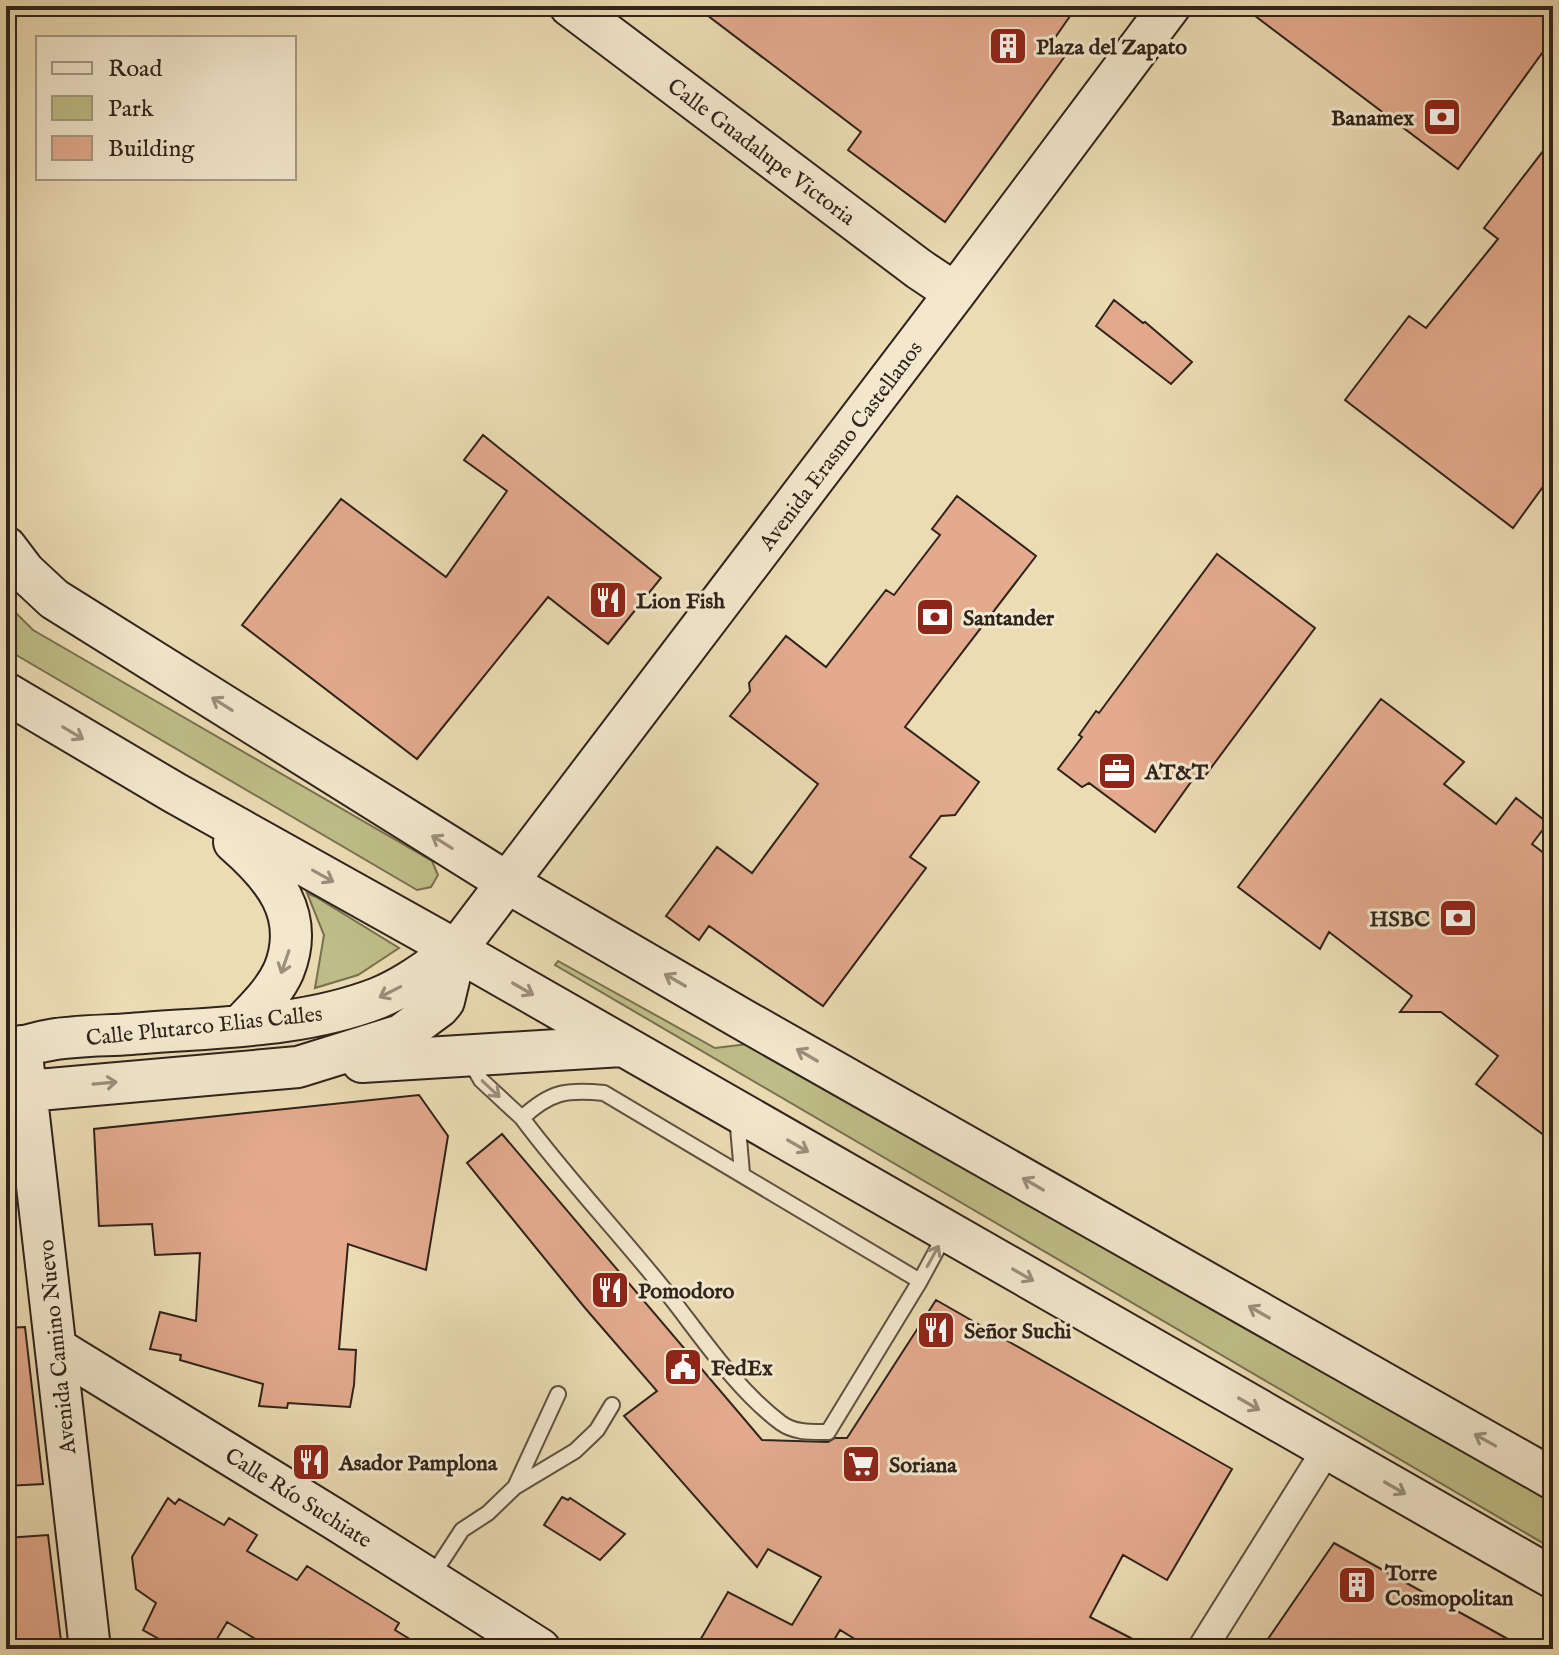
<svg xmlns="http://www.w3.org/2000/svg" width="1559" height="1655" font-family="'IM FELL English',serif">
<style>
.green{fill:#bfbe88;stroke:#777052;stroke-width:2}
.building{fill:#e3aa8d;stroke:#2f231b;stroke-width:2}
.lines{fill:none;stroke-linecap:round;stroke-linejoin:round}
.lane-casing{stroke:#5e5141;stroke-width:18}
.street-casing{stroke:#5e5141;stroke-width:32}
.secondary-casing{stroke:#2f231b;stroke-width:44}
.lane{stroke:#f3e8ce;stroke-width:14}
.street{stroke:#f3e8ce;stroke-width:28}
.secondary{stroke:#f3e8ce;stroke-width:40}
.oneway{stroke:#9b8f7d}
.labels{text-anchor:middle;stroke-width:6;stroke-linejoin:round;paint-order:stroke}
.poi-label{font-size:22px;font-weight:bold;fill:#2f231b;stroke:#f3e8ce;text-anchor:start}
.street-label{font-size:22px;fill:#2f231b;stroke:#f3e8ce}
</style>
<rect width="100%" height="100%" fill="#ecdcb4"/>
<filter id="stains"><feTurbulence type="fractalNoise" baseFrequency=".0025" numOctaves="4"/><feColorMatrix values="0 0 0 0 .2 0 0 0 0 .09 0 0 0 0 .02 0 0 0 .5 -.17"/></filter>
<radialGradient id="worn" r=".72"><stop offset=".6" stop-color="#630" stop-opacity="0"/><stop offset="1" stop-color="#630" stop-opacity=".3"/></radialGradient>
<path class="green" d="M6,603l27,27 399,231 6,14 -7,12 -14,3 -411,-241z
M307,893l9,4 83,51 -41,27 -43,13 9,-53z
M558,961l157,87 41,-5 797,456v50l-998,-584z"/>
<path class="building" d="M695,6h382l-27,39 15,11 -120,166 -97,-72 13,-18z
M1242,6h311v32l-95,131z
M1553,138v335l-40,55 -168,-128 64,-84 17,12 72,-89 -14,-11z
M1114,300l29,23 2,-1 47,40 -21,22 -75,-58z
M483,435l178,143 -53,66 -60,-47 -131,162 -175,-134 99,-126 105,78 61,-86 -43,-31z
M957,496l79,60 -131,171 74,55 -24,33 -14,1 -31,41 16,11 -103,138 -114,-80 -10,14 -33,-24 51,-69 35,26 66,-89 -88,-68 20,-25 -1,-8 37,-47 40,31 60,-77 8,5 46,-60 -8,-6z
M1217,554l98,74 -113,152 -6,-5 -41,57 -66,-49 -7,4 -24,-18 24,-32 -3,-2 17,-24 3,2z
M1381,699l83,63 -20,22 52,40 20,-26 32,25 -16,21 21,16v282l-77,-58 22,-28 -57,-44h-41l12,-16 -83,-64 -9,17 -82,-62z
M419,1095l29,41 -22,134 -78,-26 -9,105 17,1 -2,35 -4,22 -62,-4 -1,5 -28,-2 4,-22 -83,-24 1,-5 -31,-6 10,-37 36,9 4,-68 -45,2 -3,-31 -53,2 -5,-97z
M502,1134l260,306 66,2 7,-4h12l89,-138 296,169 -65,111 -44,-25 -33,62 62,32h-281l-31,-19 -9,15 7,4h-143l33,-57 64,33 29,-48 -53,-28 -11,18 -133,-151 33,-25 -72,-83 -118,-145z
M25,1327l18,157 -37,2v-158z
M562,1497l6,3 2,-2 55,36 -25,26 -56,-35z
M168,1498l7,6 4,-5 45,26 5,-7 28,17 -10,16 50,29 10,-14 92,57 -4,7 31,19h-154l-45,-27 -16,27h-34l-34,-19 13,-27 -20,-14 -4,-32z
M48,1535l14,114h-56v-111z
M1334,1543l192,106h-265z"/>
<g class="lines">
<g class="lane-casing">
<path id="lane" d="M469,1059l12,21 41,38
M737,1116l5,57
M920,1281l-316,-188c-38,-4 -54,-1 -82,25 47,63 101,119 149,180 32,41 67,93 110,125 14,10 30,9 47,9l92,-151 26,-48
M516,1485l42,-91
M430,1579l32,-49 26,-17 27,-26 60,-36 22,-21 15,-25"/>
</g>
<g class="street-casing">
<path id="street" d="M1202,1649l125,-200"/>
</g>
<g class="secondary-casing">
<path id="secondary" d="M570,6l349,263 36,24
M6,547l19,25 29,27 454,284 234,136 811,460
M6,693l169,100 281,157 1097,628
M234,842c39,34 72,72 50,128 -9,21 -27,38 -42,54
M21,1046l69,603
M6,1055c35,-21 85,-18 125,-21 81,-7 170,-6 247,-36 28,-11 53,-31 78,-48l499,-657 215,-287
M362,1062l260,-16
M6,1084l21,7 271,-24 103,-32 38,-28 5,-6 12,-51
M56,1348l280,172 204,129"/>
</g>
<use href="#lane" class="lane"/>
<use href="#street" class="street"/>
<use href="#secondary" class="secondary"/>
</g>
<defs><path id="oneway-shaft" d="M-6 0H5M1.5-3L5.5 0L1.5 3" fill="none" stroke-width="1.6" stroke-linecap="round" stroke-linejoin="round" transform="scale(2)"/></defs>
<g class="oneway">
<use href="#oneway-shaft" transform="translate(222 704) rotate(-148)"/>
<use href="#oneway-shaft" transform="translate(73 733) rotate(31)"/>
<use href="#oneway-shaft" transform="translate(442 842) rotate(-148)"/>
<use href="#oneway-shaft" transform="translate(323 876) rotate(29)"/>
<use href="#oneway-shaft" transform="translate(285 962) rotate(109)"/>
<use href="#oneway-shaft" transform="translate(675 980) rotate(-150)"/>
<use href="#oneway-shaft" transform="translate(523 989) rotate(30)"/>
<use href="#oneway-shaft" transform="translate(390 992) rotate(153)"/>
<use href="#oneway-shaft" transform="translate(807 1055) rotate(-150)"/>
<use href="#oneway-shaft" transform="translate(105 1083) rotate(-5)"/>
<use href="#oneway-shaft" transform="translate(491 1089) rotate(43)"/>
<use href="#oneway-shaft" transform="translate(798 1146) rotate(30)"/>
<use href="#oneway-shaft" transform="translate(1033 1184) rotate(-150)"/>
<use href="#oneway-shaft" transform="translate(933 1256) rotate(-61)"/>
<use href="#oneway-shaft" transform="translate(1023 1275) rotate(30)"/>
<use href="#oneway-shaft" transform="translate(1259 1312) rotate(-150)"/>
<use href="#oneway-shaft" transform="translate(1249 1404) rotate(30)"/>
<use href="#oneway-shaft" transform="translate(1485 1440) rotate(-151)"/>
<use href="#oneway-shaft" transform="translate(1395 1488) rotate(30)"/>
</g>
<defs>
<g id="building-square" transform="scale(2)"><rect x="-9" y="-9" width="18" height="18" rx="4" fill="#8f2418" stroke="#f3e8ce"/><path d="M-4-6H4V6H1V3H-1V6H-4ZM-2.5-4.3h1.7v1.8h-1.7ZM.8-4.3h1.7v1.8H.8ZM-2.5-1h1.7V.8h-1.7ZM.8-1h1.7V.8H.8Z" fill="#fff"/></g>
<g id="bank-square" transform="scale(2)"><rect x="-9" y="-9" width="18" height="18" rx="4" fill="#8f2418" stroke="#f3e8ce"/><path d="M-6-4H6V4H-6ZM0-2.3a2.3 2.3 0 1 0 0 4.6a2.3 2.3 0 1 0 0-4.6Z" fill="#fff"/></g>
<g id="restaurant-square" transform="scale(2)"><rect x="-9" y="-9" width="18" height="18" rx="4" fill="#8f2418" stroke="#f3e8ce"/><path d="M-5-6h1v4h1v-4h1v4h1v-4h1v5L-1.5 .5V6h-2V.5L-5-1ZM5-6V6H3V1.5H1.5Q1.5-4 5-6Z" fill="#fff"/></g>
<g id="office-square" transform="scale(2)"><rect x="-9" y="-9" width="18" height="18" rx="4" fill="#8f2418" stroke="#f3e8ce"/><path d="M-6-3h4V-5.5h4V-3h4V5H-6ZM-1-4.5V-3h2v-1.5ZM-6 0V1H6V0Z" fill="#fff"/></g>
<g id="civic-square" transform="scale(2)"><rect x="-9" y="-9" width="18" height="18" rx="4" fill="#8f2418" stroke="#f3e8ce"/><path d="M-.6-6.5H3V-4.5H.6V-3L4-1V1h2V6H-6V1h2V-1L-.6-3ZM-1.2 2.5V6h2.4V2.5Z" fill="#fff"/></g>
<g id="supermarket-square" transform="scale(2)"><rect x="-9" y="-9" width="18" height="18" rx="4" fill="#8f2418" stroke="#f3e8ce"/><path d="M-6-5.5h2.5l.6 2H6L4.5 2H-2.5L-4.4-4H-6ZM-1.5 3.2a1.3 1.3 0 1 0 .1 0ZM3 3.2a1.3 1.3 0 1 0 .1 0Z" fill="#fff"/></g>
</defs>
<g fill-rule="evenodd">
<use href="#building-square" x="1008" y="46"/>
<use href="#bank-square" x="1442" y="117"/>
<use href="#restaurant-square" x="608" y="600"/>
<use href="#bank-square" x="935" y="617"/>
<use href="#office-square" x="1117" y="771"/>
<use href="#bank-square" x="1458" y="918"/>
<use href="#restaurant-square" x="610" y="1290"/>
<use href="#restaurant-square" x="936" y="1330"/>
<use href="#civic-square" x="683" y="1367"/>
<use href="#restaurant-square" x="311" y="1462"/>
<use href="#supermarket-square" x="861" y="1464"/>
<use href="#building-square" x="1357" y="1585"/>
</g>
<g class="labels">
<g class="poi-label">
<text x="1036" y="54">Plaza del Zapato</text>
<text x="1414" y="125" text-anchor="end">Banamex</text>
<text x="636" y="608">Lion Fish</text>
<text x="963" y="625">Santander</text>
<text x="1145" y="779">AT&amp;T</text>
<text x="1430" y="926" text-anchor="end">HSBC</text>
<text x="638" y="1298">Pomodoro</text>
<text x="964" y="1338">Señor Suchi</text>
<text x="711" y="1375">FedEx</text>
<text x="339" y="1470">Asador Pamplona</text>
<text x="889" y="1472">Soriana</text>
<text x="1385" y="1580">Torre<tspan x="1385" dy="25">Cosmopolitan</tspan></text>
</g>
<g class="street-label">
<text transform="translate(762 151) rotate(37)" y="8">Calle Guadalupe Victoria</text>
<text transform="translate(840 445) rotate(-53)" y="8">Avenida Erasmo Castellanos</text>
<text transform="translate(204 1025) rotate(-6)" y="8">Calle Plutarco Elias Calles</text>
<text transform="translate(56 1347) rotate(-96)" y="8">Avenida Camino Nuevo</text>
<text transform="translate(299 1497) rotate(32)" y="8">Calle Río Suchiate</text>
</g>
</g>
<rect width="1559" height="1655" fill="none" stroke="#ecdcb4" stroke-width="32"/>
<rect x="8" y="8" width="1543" height="1639" fill="none" stroke="#2f231b" stroke-width="4"/>
<rect x="16" y="16" width="1527" height="1623" fill="none" stroke="#2f231b" stroke-width="2"/>
<rect x="36" y="36" width="260" height="144" fill="#f3e8ce" stroke="#a59986" stroke-width="2"/>
<rect x="52" y="62" width="40" height="12" fill="#f3e8ce" stroke="#a59986" stroke-width="2"/>
<text x="108" y="76" font-size="24" fill="#2f231b">Road</text>
<rect x="52" y="96" width="40" height="24" fill="#bfbe88" stroke="#a59986" stroke-width="2"/>
<text x="108" y="116" font-size="24" fill="#2f231b">Park</text>
<rect x="52" y="136" width="40" height="24" fill="#e3aa8d" stroke="#a59986" stroke-width="2"/>
<text x="108" y="156" font-size="24" fill="#2f231b">Building</text>
<rect width="100%" height="100%" filter="url(#stains)"/>
<rect width="100%" height="100%" fill="url(#worn)"/>
</svg>
